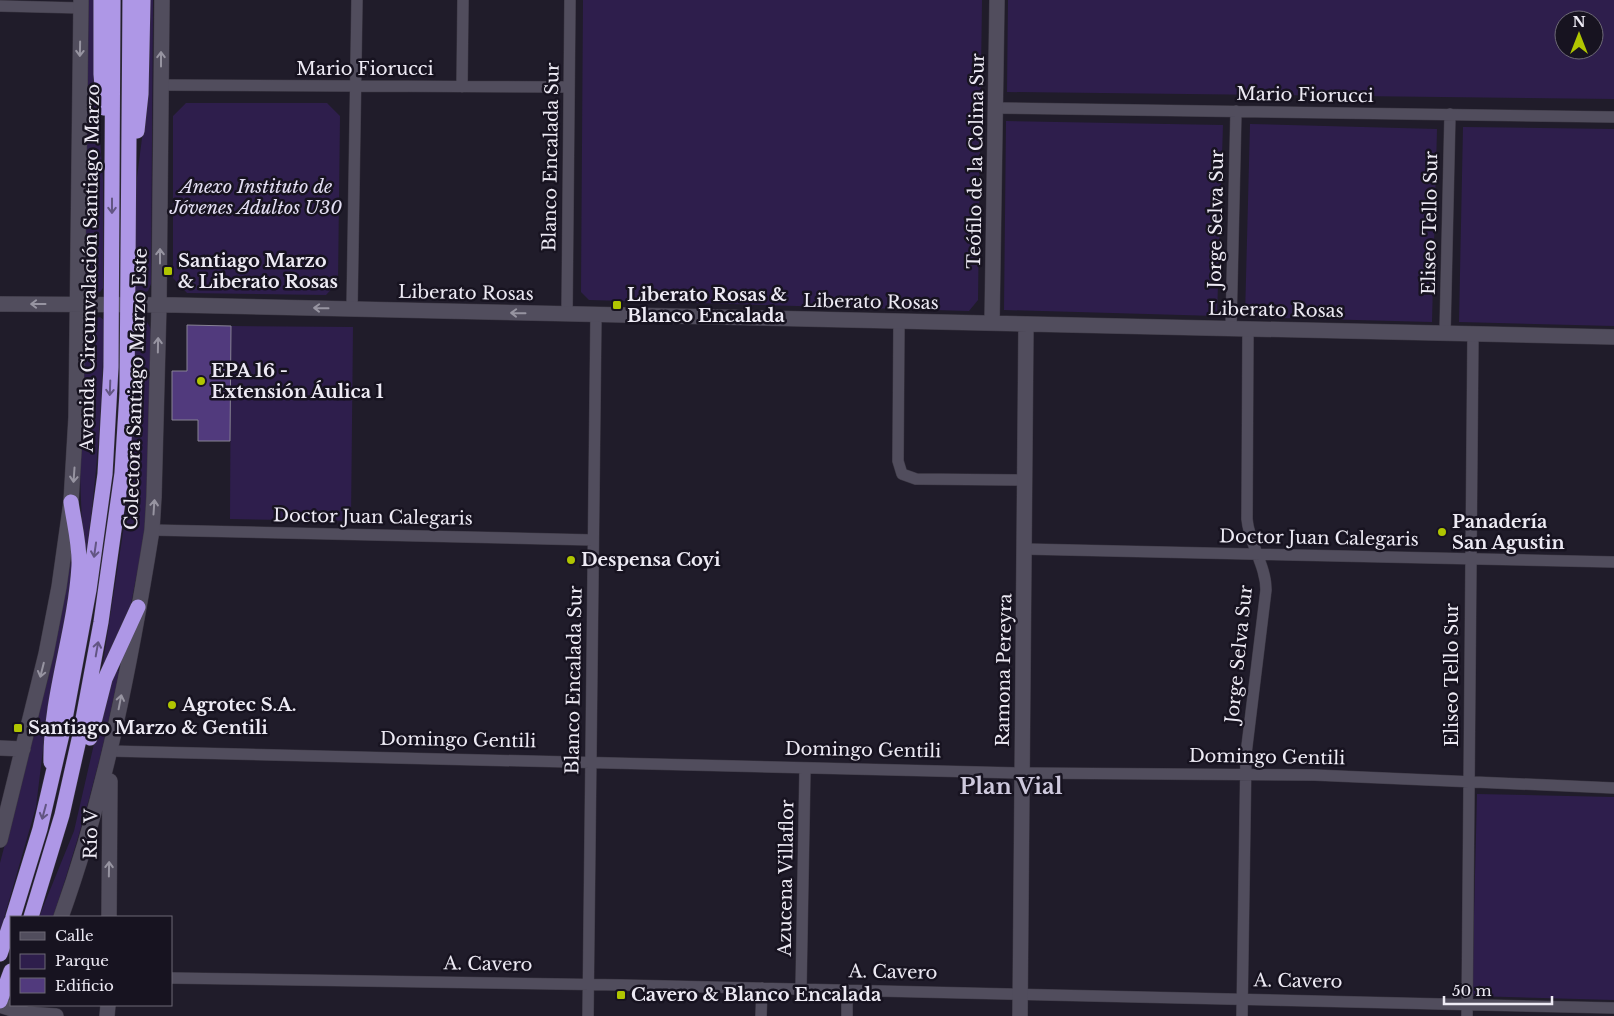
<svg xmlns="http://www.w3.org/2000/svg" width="1614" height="1016" font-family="'Libre Baskerville',serif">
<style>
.green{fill:#2e1e4c;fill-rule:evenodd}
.building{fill:#513a7d;stroke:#878294}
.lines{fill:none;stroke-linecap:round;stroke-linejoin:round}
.street-casing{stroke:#3c3844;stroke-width:12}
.secondary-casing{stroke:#3c3844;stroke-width:16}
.highway-casing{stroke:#3c3844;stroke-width:16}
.street{stroke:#514d5d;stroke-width:11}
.secondary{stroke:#514d5d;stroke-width:15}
.highway{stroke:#ae97e6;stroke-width:15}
.oneway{stroke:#9794a1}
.oneway2{stroke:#625583}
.poi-dot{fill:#b0c501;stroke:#171320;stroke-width:2}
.labels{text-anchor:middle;stroke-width:5;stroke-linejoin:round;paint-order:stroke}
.street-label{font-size:18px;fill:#edeaf4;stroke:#171320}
.park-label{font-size:18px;font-style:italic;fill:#e3def3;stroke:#171320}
.poi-label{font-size:18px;font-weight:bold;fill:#edeaf4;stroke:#171320;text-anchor:start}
.district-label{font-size:22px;font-weight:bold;fill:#cec9dd;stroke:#171320}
</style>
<rect width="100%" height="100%" fill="#201c2a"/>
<path class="green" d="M88,0h8v86l7,93v109l-3,4 -7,-1 -8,-9z
M149,0h4l-2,284 -3,7 -9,3 -3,-3v-106l11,-86z
M583,0h399l-4,300 -9,11 -380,-11 -8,-8z
M1008,0h606v99l-607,-7zM1564,20h30v30h-30z
M186,103h141l13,13 -2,166 -12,13 -139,-2 -14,-15v-162z
M1006,121l217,4 -6,191 -213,-6z
M1250,124l187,5 -5,193 -187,-5z
M1463,127l151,2v197l-155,-4z
M100,317l4,3v8c-2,76 -7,151 -18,226h-3l-3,-81 4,-144 6,-9z
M139,318l8,4 5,9 -6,187 -5,35 -10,51 -29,65 22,-143 7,-60 5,-146z
M231,326l122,1 -2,194 -121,-2z
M72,555l-3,46 -24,132 -9,74 -36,125v-69l48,-185z
M116,670l3,1c-16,84 -39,165 -66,246h-14l35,-86 28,-122z
M1477,794l137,3v203l-142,-4z"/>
<path class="building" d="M187,325l44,1 -1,115h-32v-21h-26v-49h15z"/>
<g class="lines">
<g class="street-casing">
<path id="street" d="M0,6l81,2
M161,85l408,2
M462,87l1,-87
M995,108l619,9
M352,309l5,-309
M567,314l3,-314
M899,321l-1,140 4,13 14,5 109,1
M1231,328l5,-217
M1445,333l5,-219
M152,530l441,10
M1024,549l590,13
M110,751l912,22 292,2 300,13
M171,978l451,7 992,23
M801,989l4,-221
M588,1016l8,-702
M761,1016l1,-28
M847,1016v-26
M1242,1016l4,-262 20,-164c0,-25 -17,-46 -19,-71l1,-191
M1467,1016l6,-683"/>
</g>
<g class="secondary-casing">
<path id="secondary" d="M0,304l175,1 1439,32
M992,323l5,-323
M0,748l23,1
M0,840l46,-186 13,-67 12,-85 5,-85 5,-417
M61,917c45,-125 70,-256 91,-387l2,-33 5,-192 3,-305
M109,917l1,-136
M0,1005l27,9 29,2
M107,1016l1,-11
M1020,1016l6,-692"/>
</g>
<g class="highway-casing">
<path id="highway" d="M101,0v74l3,34
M137,131l4,-37 2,-94
M90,738l15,-59 33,-72
M51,762c-1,-66 24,-129 28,-196 1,-21 -5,-43 -8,-64
M13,917l27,-88 23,-99 26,-140 16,-116 6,-107 2,-367
M31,917l31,-102 18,-80 21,-113 21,-149 5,-80 3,-393
M0,954l11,-32
M0,1001l11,-30"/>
</g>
<use href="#street" class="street"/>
<use href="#secondary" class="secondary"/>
<use href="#highway" class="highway"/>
</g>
<defs><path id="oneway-shaft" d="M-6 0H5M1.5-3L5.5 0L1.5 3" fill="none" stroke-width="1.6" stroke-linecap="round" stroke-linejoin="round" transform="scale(1.25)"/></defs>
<g class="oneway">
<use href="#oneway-shaft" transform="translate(80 49) rotate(91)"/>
<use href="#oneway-shaft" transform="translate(161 59) rotate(-90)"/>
<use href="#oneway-shaft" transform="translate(160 256) rotate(-90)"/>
<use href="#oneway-shaft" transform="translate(38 304) rotate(-180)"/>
<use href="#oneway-shaft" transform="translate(321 308) rotate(-179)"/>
<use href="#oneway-shaft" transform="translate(518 313) rotate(-179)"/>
<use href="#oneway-shaft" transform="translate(158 345) rotate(-89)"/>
<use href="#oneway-shaft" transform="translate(74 475) rotate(94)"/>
<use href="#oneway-shaft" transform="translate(154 507) rotate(-86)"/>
<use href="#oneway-shaft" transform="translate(42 670) rotate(104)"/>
<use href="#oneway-shaft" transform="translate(120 702) rotate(-79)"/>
<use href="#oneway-shaft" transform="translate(109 869) rotate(-89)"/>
</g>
<g class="oneway2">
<use href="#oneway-shaft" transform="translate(112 206) rotate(90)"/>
<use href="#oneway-shaft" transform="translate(110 388) rotate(92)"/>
<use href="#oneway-shaft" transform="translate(95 550) rotate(98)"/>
<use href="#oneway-shaft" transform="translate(97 649) rotate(-80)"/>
<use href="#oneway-shaft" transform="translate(44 812) rotate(105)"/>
</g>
<g class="poi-dot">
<rect x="163" y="266" width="10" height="10" rx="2.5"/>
<rect x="612" y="300" width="10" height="10" rx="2.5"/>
<circle cx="201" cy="381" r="5"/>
<circle cx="1442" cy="532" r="5"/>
<circle cx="571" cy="560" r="5"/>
<circle cx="172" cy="705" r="5"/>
<rect x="13" y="723" width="10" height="10" rx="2.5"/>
<rect x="616" y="990" width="10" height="10" rx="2.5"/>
</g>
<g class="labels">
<g class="street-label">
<text x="365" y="75">Mario Fiorucci</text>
<text transform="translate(1305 95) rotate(1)" y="6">Mario Fiorucci</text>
<text transform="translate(551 157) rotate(-89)" y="6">Blanco Encalada Sur</text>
<text transform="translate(976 161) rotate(-89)" y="6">Teófilo de la Colina Sur</text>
<text transform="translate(1216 219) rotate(-89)" y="6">Jorge Selva Sur</text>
<text transform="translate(1430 223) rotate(-89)" y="6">Eliseo Tello Sur</text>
<text transform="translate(90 268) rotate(-89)" y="6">Avenida Circunvalación Santiago Marzo</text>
<text transform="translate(466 293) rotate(1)" y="6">Liberato Rosas</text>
<text transform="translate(871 302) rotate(1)" y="6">Liberato Rosas</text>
<text transform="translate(1276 310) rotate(1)" y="6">Liberato Rosas</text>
<text transform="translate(136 389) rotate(-88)" y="6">Colectora Santiago Marzo Este</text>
<text transform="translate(373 517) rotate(1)" y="6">Doctor Juan Calegaris</text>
<text transform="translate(1319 538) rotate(1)" y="6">Doctor Juan Calegaris</text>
<text transform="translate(1239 654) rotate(-84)" y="6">Jorge Selva Sur</text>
<text transform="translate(1004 670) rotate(-89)" y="6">Ramona Pereyra</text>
<text transform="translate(1452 675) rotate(-90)" y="6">Eliseo Tello Sur</text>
<text transform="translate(574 680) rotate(-89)" y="6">Blanco Encalada Sur</text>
<text transform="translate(458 740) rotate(1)" y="6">Domingo Gentili</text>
<text transform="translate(863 750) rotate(1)" y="6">Domingo Gentili</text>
<text transform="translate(1267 757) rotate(1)" y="6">Domingo Gentili</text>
<text transform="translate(91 834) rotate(-89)" y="6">Río V</text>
<text transform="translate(786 878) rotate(-89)" y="6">Azucena Villaflor</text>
<text transform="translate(488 964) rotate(1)" y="6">A. Cavero</text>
<text transform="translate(893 972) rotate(1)" y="6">A. Cavero</text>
<text transform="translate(1298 981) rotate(1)" y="6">A. Cavero</text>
</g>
<g class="park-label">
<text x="256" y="193">Anexo Instituto de<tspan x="256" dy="21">Jóvenes Adultos U30</tspan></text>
</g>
<g class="poi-label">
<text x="178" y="267">Santiago Marzo<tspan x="178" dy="21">&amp; Liberato Rosas</tspan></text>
<text x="627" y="301">Liberato Rosas &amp;<tspan x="627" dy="21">Blanco Encalada</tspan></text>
<text x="211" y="377">EPA 16 -<tspan x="211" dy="21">Extensión Áulica 1</tspan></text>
<text x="1452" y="528">Panadería<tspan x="1452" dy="21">San Agustin</tspan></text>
<text x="581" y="566">Despensa Coyi</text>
<text x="182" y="711">Agrotec S.A.</text>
<text x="28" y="734">Santiago Marzo &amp; Gentili</text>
<text x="631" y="1001">Cavero &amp; Blanco Encalada</text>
</g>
<g class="district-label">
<text x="1011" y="794">Plan Vial</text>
</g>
</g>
<rect x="10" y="916" width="162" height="90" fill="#171320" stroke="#6d6975"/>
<rect x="20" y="932" width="25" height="8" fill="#514d5d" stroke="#6d6975"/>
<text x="55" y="941" font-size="15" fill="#edeaf4">Calle</text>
<rect x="20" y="954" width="25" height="15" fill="#2e1e4c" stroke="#6d6975"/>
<text x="55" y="966" font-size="15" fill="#edeaf4">Parque</text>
<rect x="20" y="978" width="25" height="15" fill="#513a7d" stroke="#6d6975"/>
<text x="55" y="991" font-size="15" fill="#edeaf4">Edificio</text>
<g transform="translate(1579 35)"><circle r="24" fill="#171320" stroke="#6d6975"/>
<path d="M0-4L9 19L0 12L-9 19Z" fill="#b0c501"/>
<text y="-8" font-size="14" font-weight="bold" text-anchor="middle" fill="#edeaf4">N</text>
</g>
<path d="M1444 996v8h108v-8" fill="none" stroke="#edeaf4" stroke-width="2.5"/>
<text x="1452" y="996" font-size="15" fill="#edeaf4" stroke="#171320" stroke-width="4" paint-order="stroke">50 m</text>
</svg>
